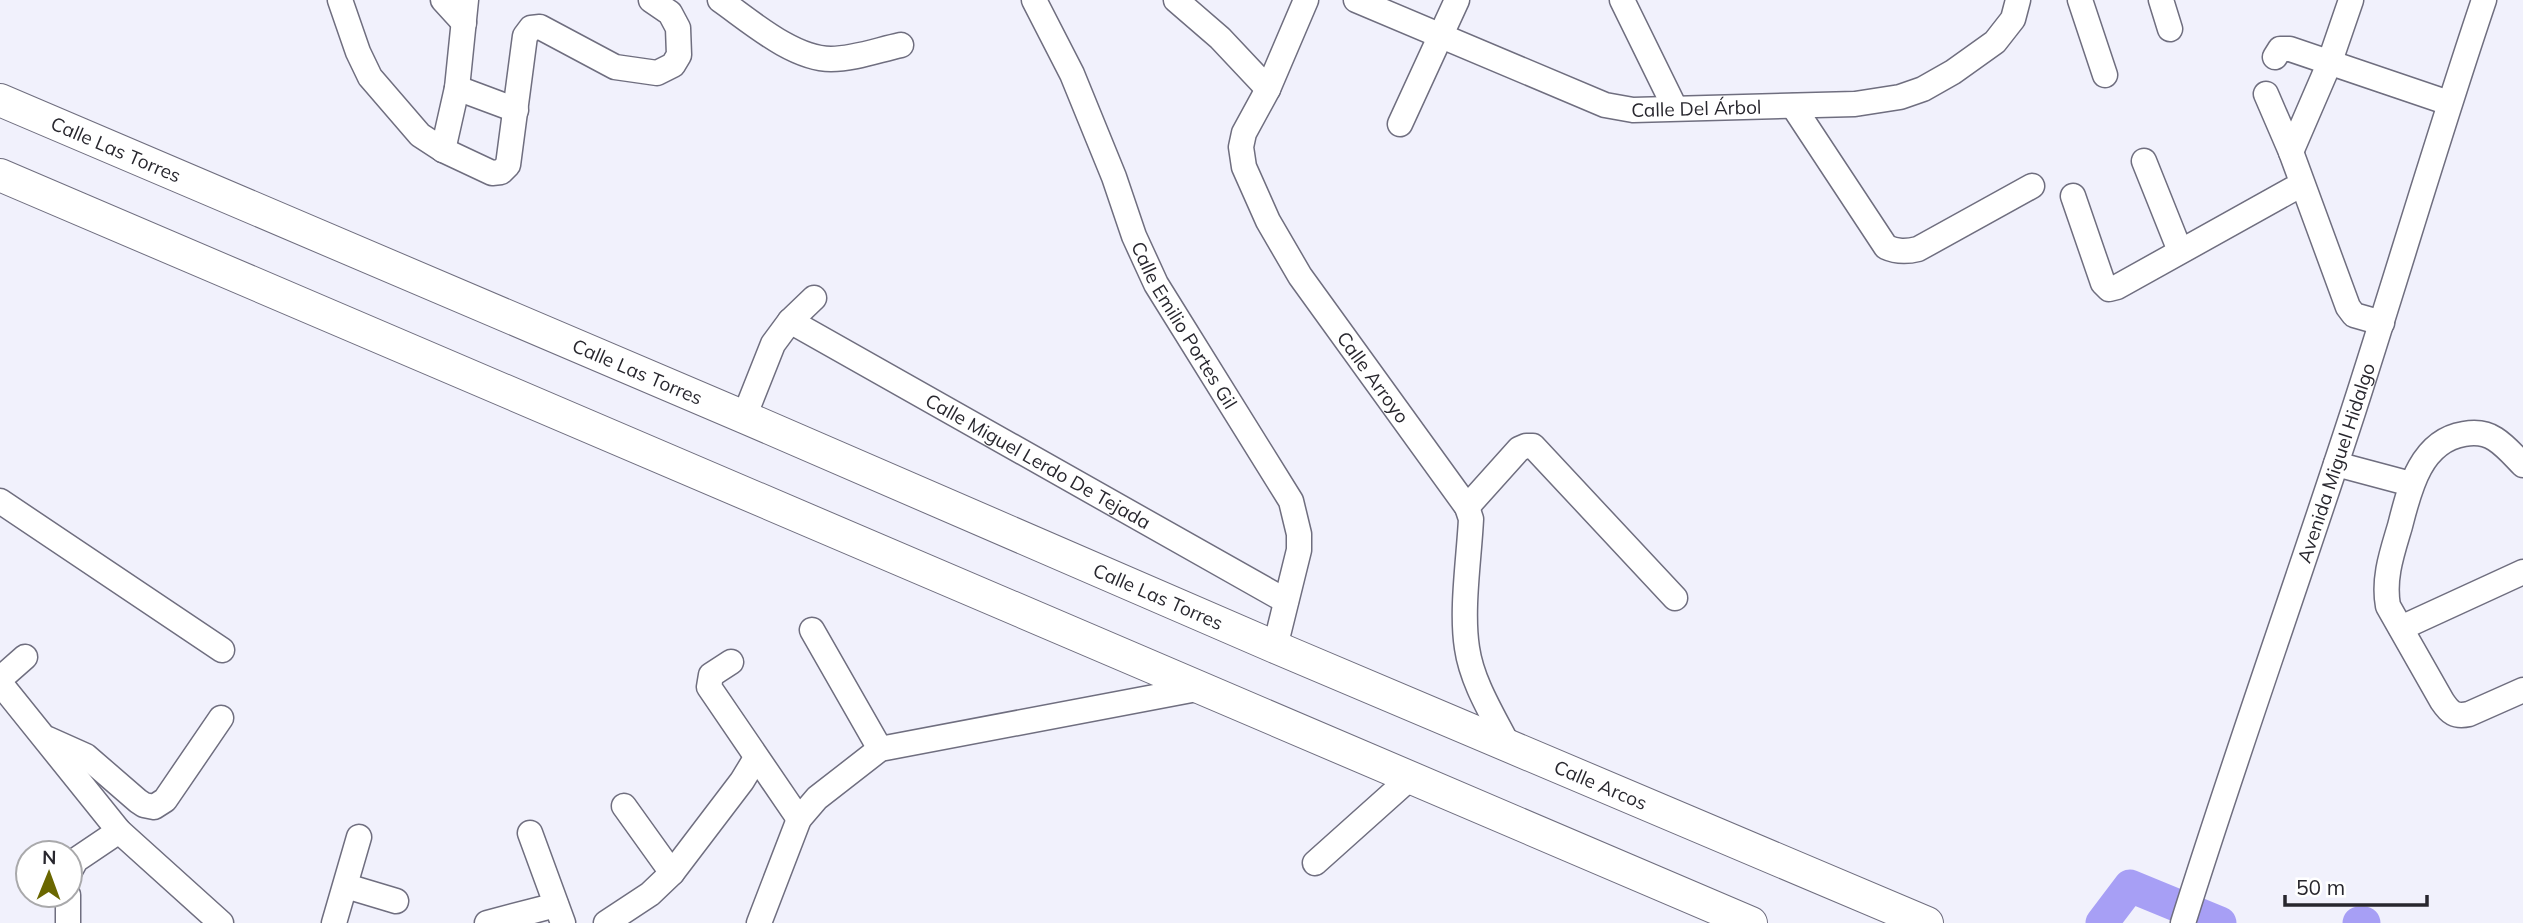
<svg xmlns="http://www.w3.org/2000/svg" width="2523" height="923" font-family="Mulish,sans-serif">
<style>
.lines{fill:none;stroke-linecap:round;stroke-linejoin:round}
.river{stroke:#a79ff5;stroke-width:33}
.minor-casing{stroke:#6f6e7f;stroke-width:27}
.major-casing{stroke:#6f6e7f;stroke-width:34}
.minor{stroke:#fff;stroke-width:24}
.major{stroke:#fff;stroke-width:32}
.labels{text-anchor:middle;stroke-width:7;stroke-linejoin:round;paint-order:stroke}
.street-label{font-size:19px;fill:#28272e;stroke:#fff}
</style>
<rect width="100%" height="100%" fill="#f1f1fc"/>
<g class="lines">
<path class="river" d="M2102,923l28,-37 90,37
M2359,923h5"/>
<g class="minor-casing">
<g id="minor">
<path d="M340,0l18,52 12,25 50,58 23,15 49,23 9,-1 7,-7 17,-129 6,-8 9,-1 75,40 42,6 16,-8 6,-10 -1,-27 -8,-15 -19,-13"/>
<path d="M443,0l21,23"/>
<path d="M720,0c30,21 73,59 111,59 23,0 47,-9 70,-14"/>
<path id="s1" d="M1034,0l38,74 42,103 20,59 22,48 135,217 8,33v16l-24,97"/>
<path d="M1176,0l44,38 48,51"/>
<path id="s2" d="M1306,0l-38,89 -24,44 -3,14 3,20 24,54 32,55 167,231 4,12c-2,40 -10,91 -4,129 5,35 27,69 42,99"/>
<path id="s3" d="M1356,0l249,105 28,5 222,-6 45,-7 23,-8 30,-17 42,-30 18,-23 5,-19"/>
<path d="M1622,0l53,108"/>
<path d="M2080,0l25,75"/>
<path d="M2161,0l9,29"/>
<path d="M2275,57l5,-8h10l159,54"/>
<path d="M457,88l59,22"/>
<path d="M2266,94l25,58 57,155 6,8 28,8"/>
<path d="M1793,106l93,141c11,5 20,5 32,2l114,-63"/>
<path d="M1400,124l57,-124"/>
<path d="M443,150l14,-62 9,-88"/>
<path d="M2291,152l38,-88 22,-64"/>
<path d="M2144,161l36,90"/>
<path d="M2073,196l30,87 6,6 8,-2 185,-103"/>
<path id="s4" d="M790,321l496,280"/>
<path d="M744,417l29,-73 17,-23 24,-23"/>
<path d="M2336,464l75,20"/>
<path d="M2523,465c-9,-9 -17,-19 -28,-26 -9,-6 -20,-7 -31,-5 -44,7 -55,57 -64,92 -8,27 -17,52 -12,80l54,95c8,12 13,16 27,13l54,-24"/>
<path d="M0,501l222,149"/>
<path d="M1467,507l52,-58 7,-3h7l142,152"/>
<path d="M2401,628l122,-56"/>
<path d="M812,630l68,119"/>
<path d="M731,662l-20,13 -2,12 90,132"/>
<path d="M0,679l25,-22"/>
<path d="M0,683l119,148 102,92"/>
<path d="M48,739l38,17 52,45 6,4 10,2 11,-7 56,-82"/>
<path d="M624,806l48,67"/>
<path d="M530,833l33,90"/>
<path d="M1315,863l95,-85"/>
<path d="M70,871l6,-11 43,-29"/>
<path d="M346,886l50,15"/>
<path d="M68,895v28"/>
<path d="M334,923l25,-86"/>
<path d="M487,923l69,-18"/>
<path d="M606,923l44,-29 22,-21 70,-92 14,-23"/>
<path d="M759,923l40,-104 18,-21 63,-49 322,-61"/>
<path id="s5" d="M2183,923c54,-172 115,-342 171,-514 44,-136 84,-273 130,-409"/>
</g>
</g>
<g class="major-casing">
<g id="major">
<path id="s6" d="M0,100l744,317 531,230 652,276"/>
<path d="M0,175l1751,748"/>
</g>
</g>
<use href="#minor" class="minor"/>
<use href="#major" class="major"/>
</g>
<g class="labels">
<g class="street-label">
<text dy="7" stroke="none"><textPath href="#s3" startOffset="362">Calle Del Árbol</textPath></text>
<text dy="7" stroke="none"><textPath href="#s6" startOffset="126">Calle Las Torres</textPath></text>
<text dy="7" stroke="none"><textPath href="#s1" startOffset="359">Calle Emilio Portes Gil</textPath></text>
<text dy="7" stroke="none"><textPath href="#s6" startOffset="693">Calle Las Torres</textPath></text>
<text dy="7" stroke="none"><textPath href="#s2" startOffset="429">Calle Arroyo</textPath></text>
<text dy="7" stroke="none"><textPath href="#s4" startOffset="285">Calle Miguel Lerdo De Tejada</textPath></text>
<text dy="7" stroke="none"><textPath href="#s5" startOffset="485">Avenida Miguel Hidalgo</textPath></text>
<text dy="7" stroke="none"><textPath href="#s6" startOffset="1260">Calle Las Torres</textPath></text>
<text dy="7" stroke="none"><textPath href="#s6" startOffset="1741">Calle Arcos</textPath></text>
</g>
</g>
<g transform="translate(49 874) rotate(1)"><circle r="33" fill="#ffffff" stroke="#a9a9ab" stroke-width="2"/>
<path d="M0-5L12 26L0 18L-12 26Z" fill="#6a6700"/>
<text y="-10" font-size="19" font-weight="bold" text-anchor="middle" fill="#28272e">N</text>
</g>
<path d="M2285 895v10h142v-10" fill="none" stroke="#28272e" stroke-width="3.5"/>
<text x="2296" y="895" font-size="21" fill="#28272e" stroke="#ffffff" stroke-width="5" paint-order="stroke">50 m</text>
</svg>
